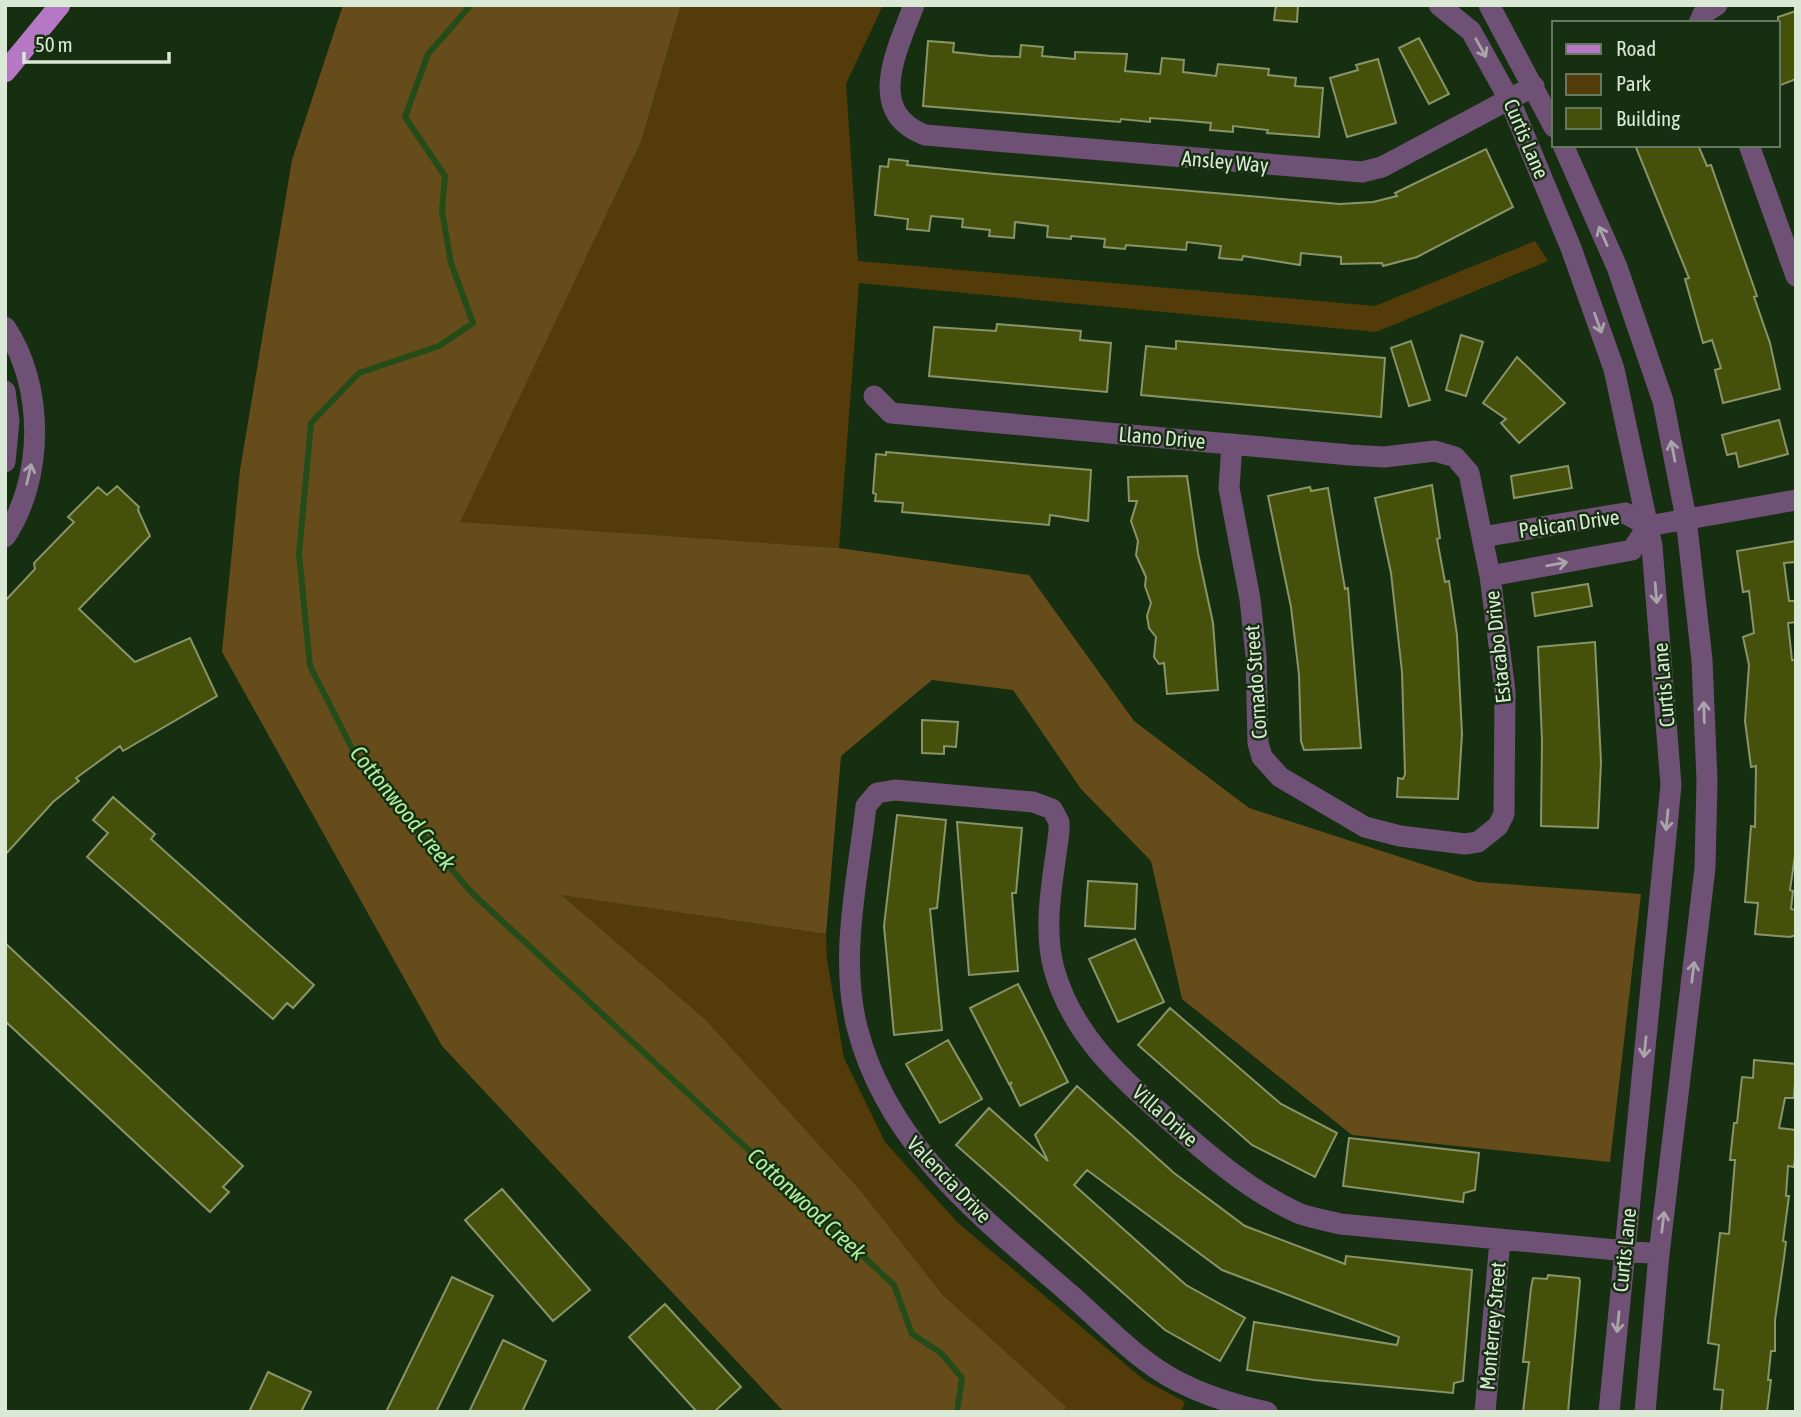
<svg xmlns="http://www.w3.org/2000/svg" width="1801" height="1417" font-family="'Asap Condensed',sans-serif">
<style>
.green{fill:#543c0a}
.forest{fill:#664c1b}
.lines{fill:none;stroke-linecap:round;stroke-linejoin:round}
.stream{stroke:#234c19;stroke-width:6}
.building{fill:#45510a;stroke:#899469;stroke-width:2}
.minor{stroke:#6f5176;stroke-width:21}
.major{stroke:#b678c4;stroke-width:21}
.oneway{stroke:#a9a5aa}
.labels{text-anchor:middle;stroke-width:5;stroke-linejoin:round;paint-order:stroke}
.street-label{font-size:21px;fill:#d9e9d5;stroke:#162f10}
.water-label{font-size:23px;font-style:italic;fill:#afefa1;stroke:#162f10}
</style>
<rect width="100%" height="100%" fill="#162f10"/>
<path class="green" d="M681,5h202l-37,79 12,177 517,45 160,-65 13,20 -172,71 -517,-49 -20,265 -380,-25 182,-381z
M561,894l265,40 1,26 17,98 41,84 72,80 187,158 41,22 -4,10h-118l2,-5 -122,-112 -83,-105 -154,-170z"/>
<path class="forest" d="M343,5h338l-40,137 -181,380 379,26 190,27 105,146 115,87 228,74 164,12 -31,268 -258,-27 -170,-136 -31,-138 -70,-72 -68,-99 -81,-10 -91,76 -15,178 -264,-39 144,125 154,170 83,105 123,112 -3,5h-279l-342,-366 -220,-394 18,-182 52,-310z"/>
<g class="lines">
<path class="stream" d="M471,5l-43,49 -23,63 40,59 -3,35 9,52 22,60 -34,23 -80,27 -48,50 -12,131 11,112 47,92 115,135 422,392 18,49 29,19 21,25 -5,34"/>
</g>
<path class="building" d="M1276,5h22l-1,17 -23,-2z
M1796,11v68l-18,7v-69z
M1419,38l30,56 -20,10 -30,-56z
M928,41l26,2 -1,9 37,4 30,1 1,-12 22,2 -1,9 33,3v-7l52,2 -2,17 35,3 2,-16 22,2 -1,12 33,4 2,-12 51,5 -1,6 28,3 -1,8 28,2 -4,49 -52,-4 1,-3 -35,-4v6l-23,-2 1,-7 -33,-3 -28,-2v4l-29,-3 -1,3 -197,-16z
M1378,59l18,64 -49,14 -17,-59 28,-8 -2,-5z
M1635,145h63l9,21 4,-1 46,131 -3,1 16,46 10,46 -57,14 -8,-33 6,-2 -9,-28 -9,3 -18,-64 4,-1z
M1486,149l27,58 -96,50 -34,9 -1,-3 -41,1v-7l-40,-4 -1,12 -57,-9 -1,4 -23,-2 2,-12 -34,-4 -1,8 -60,-5 -1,4 -21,-2 1,-8 -34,-3v3l-24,-2 1,-11 -33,-4 -1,16 -25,-2 1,-6 -28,-3 1,-8 -32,-3 -2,15 -22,-2 1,-10 -33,-4 5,-49 8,1 1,-8 19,2 -1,4 88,9 345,30 33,-2 24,-6 -2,-3z
M997,324l84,7 -1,9 31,3 -4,49 -178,-16 5,-49 62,4z
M1461,335l22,7 -17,54 -20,-6z
M1176,341l209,17 -4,59 -240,-22 5,-49 30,3z
M1411,341l19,59 -21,6 -18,-58z
M1517,357l48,46 -46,40 -18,-20 5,-4 -23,-16z
M1779,420l9,34 -49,13 -3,-14 -9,2 -5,-20z
M886,452l205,18 -3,51 -38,-6 -1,10 -147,-13 1,-9 -28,-2 1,-7 -3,-1 3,-39 10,1z
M1568,466l4,22 -58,10 -3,-22z
M1187,476l11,77 15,70 5,67 -51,4 -3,-31 -5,1 -5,-7 2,-20 -7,-9 -2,-12 4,-13 -6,-17 1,-9 -10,-22 2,-14 -7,-20 6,-20h-8l-1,-24z
M1432,485l8,53 -3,1 8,43 4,-1 8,54 5,99 -4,65 -61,-2 1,-19 5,1 2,-5 -3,-102 -11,-99 -16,-75z
M117,486l22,21 -1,3 12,26 -71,73 56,53 55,-24 27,58 -94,55 -3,-5 -44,32 3,3 -26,21 -48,53v-254l30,-32 -1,-6 40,-41 -6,-5 30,-30 9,8z
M1310,487l1,4 17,-3 17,101 3,-1 13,160 -57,2 -3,-9 -2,-66 -8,-68 -23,-111z
M1796,541v21l-12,1 5,38h7v21l-8,1 4,37h4v189l-6,41 3,1 -2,18 5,1v25l-6,2 -35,-3 3,-31 -13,-1 6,-76 4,1 1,-61 -5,1 -6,-46 4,-56 -6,-28 11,-4 -5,-42 -6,1 -6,-41z
M1588,584l4,22 -57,10 -3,-23z
M1595,642l6,120 -3,66 -57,-2 1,-86 -4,-93z
M922,720l36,2 -2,25 -12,-1v8l-22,-1z
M113,797l42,37 -4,5 163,146 -21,23 -6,-5 -14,16 -186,-162 21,-24 -15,-13z
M897,815l49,5 -9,88 -7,1 12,121 -48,5 -10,-109z
M957,822l65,6 -6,65h-4l6,78 -49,4z
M1088,881l49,3 -2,45 -50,-3z
M1135,939l29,63 -46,20 -29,-63z
M5,943l238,223 -20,21 6,5 -19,20 -205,-191z
M1018,984l50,98 -48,24 -10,-21 2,-3 -3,2 -39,-76z
M1170,1008l111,96 56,29 -22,44 -63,-32 -114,-100z
M948,1040l34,59 -42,24 -34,-59z
M1754,1060l42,4 -2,34h-9l-6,30 17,2v16l-2,21 -6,-1 -2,30h3l-6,45 3,1 -2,16 -9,62v31h-4l-3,29h3l-4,32h-46l2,-22 -9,-1 5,-44 -11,-2 12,-110 9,1 6,-74h-5l4,-37h3l5,-46 11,1z
M1077,1086l97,87 71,53 100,38 1,-8 126,14 -9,111 -9,2 -1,10 -139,-13 -67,-10 7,-48 143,23 2,-8 -177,-67 -135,-100 -13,15 112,100 59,33 -25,43 -55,-31 -209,-185 33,-37 59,53 -13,-26z
M1349,1138l130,15 -4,37 -11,3 -1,9 -120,-16z
M502,1189l88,101 -37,31 -88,-101z
M1548,1275l31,3 1,3 -12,131h-45l6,-50h-6l8,-74 2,-10 14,1z
M452,1277l41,19 -57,116h-50z
M665,1304l76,83 -27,25h-17l-68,-75z
M503,1340l43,21 -24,51h-53z
M268,1372l43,20 -10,20h-52z"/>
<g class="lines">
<path class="minor" d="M914,5c-16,43 -50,107 11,130l437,37 20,-5 152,-81
M1439,5l32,26 39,70 61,147 43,121 38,177 19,239 -62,627
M1489,5l65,122
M1699,23l4,-9 14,-9
M1563,145l54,122 46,134 23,117 16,142 5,120 -2,88 -46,386 -14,158
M1749,145l47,131
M5,327c40,59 39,152 0,210
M5,391l4,30 -4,41
M874,396l17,17 459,42 34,2 51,-6 20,6 14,16 21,103 15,115 -1,123 -6,12 -20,16 -13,2 -65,-8 -35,-9 -85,-50 -18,-20 -4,-14 -2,-87 -6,-57 -21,-111 3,-44
M1648,526l148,-26
M1482,537l143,-24 23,13
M1490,576l142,-26 16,-24
M1267,1412c-32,-7 -61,-16 -90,-31 -40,-21 -73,-57 -106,-86 -88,-77 -184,-149 -214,-268 -18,-71 1,-149 9,-221l11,-13 18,-3 138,12 19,7 7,13v9c-5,44 -17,94 -5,138 19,68 68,109 118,154 40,35 78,68 126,90 13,5 28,7 42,11l319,30
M1485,1412l15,-172"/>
<path class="major" d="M5,72l55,-67"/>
</g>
<defs><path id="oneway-shaft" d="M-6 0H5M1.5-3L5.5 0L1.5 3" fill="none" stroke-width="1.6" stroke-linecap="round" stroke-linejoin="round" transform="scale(1.75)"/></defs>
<g class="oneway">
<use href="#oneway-shaft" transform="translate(1481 48) rotate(61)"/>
<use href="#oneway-shaft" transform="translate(1603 236) rotate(-114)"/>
<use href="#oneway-shaft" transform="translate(1598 323) rotate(70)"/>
<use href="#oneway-shaft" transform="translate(1673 451) rotate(-101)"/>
<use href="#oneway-shaft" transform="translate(29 474) rotate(-77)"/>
<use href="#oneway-shaft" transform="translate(1557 564) rotate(-10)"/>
<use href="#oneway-shaft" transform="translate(1656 593) rotate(85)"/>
<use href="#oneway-shaft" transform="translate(1704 712) rotate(-92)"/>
<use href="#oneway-shaft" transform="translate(1667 820) rotate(96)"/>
<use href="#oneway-shaft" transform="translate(1693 972) rotate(-83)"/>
<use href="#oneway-shaft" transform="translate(1645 1047) rotate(96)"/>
<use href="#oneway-shaft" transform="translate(1663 1222) rotate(-83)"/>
<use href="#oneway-shaft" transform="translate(1618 1322) rotate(96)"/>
</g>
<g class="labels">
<g class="street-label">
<text transform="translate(1526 139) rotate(67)" y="7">Curtis Lane</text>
<text transform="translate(1225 162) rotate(5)" y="7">Ansley Way</text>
<text transform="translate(1162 438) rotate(5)" y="7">Llano Drive</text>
<text transform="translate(1569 524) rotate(-8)" y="7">Pelican Drive</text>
<text transform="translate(1498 647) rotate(-96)" y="7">Estacabo Drive</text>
<text transform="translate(1256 682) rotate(-94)" y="7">Cornado Street</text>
<text transform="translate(1664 685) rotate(-95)" y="7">Curtis Lane</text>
<text transform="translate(1165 1116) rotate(42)" y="7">Villa Drive</text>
<text transform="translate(949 1180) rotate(46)" y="7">Valencia Drive</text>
<text transform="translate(1625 1250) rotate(-84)" y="7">Curtis Lane</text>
<text transform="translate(1493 1326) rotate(-85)" y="7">Monterrey Street</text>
</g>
<g class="water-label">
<text transform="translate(403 808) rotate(51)" y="8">Cottonwood Creek</text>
<text transform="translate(807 1204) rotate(43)" y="8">Cottonwood Creek</text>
</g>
</g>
<rect width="1801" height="1417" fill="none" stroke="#d9e9d5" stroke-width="14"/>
<rect x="1552" y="21" width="228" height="126" fill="#162f10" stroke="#64795f" stroke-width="2"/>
<rect x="1566" y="44" width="35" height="10" fill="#b678c4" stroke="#64795f" stroke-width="2"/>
<text x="1616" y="56" font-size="21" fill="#d9e9d5">Road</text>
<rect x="1566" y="74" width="35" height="21" fill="#543c0a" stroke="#64795f" stroke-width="2"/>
<text x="1616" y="91" font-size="21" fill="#d9e9d5">Park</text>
<rect x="1566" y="108" width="35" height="21" fill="#45510a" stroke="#64795f" stroke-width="2"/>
<text x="1616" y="126" font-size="21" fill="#d9e9d5">Building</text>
<path d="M24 52v10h145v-10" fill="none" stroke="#d9e9d5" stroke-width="3.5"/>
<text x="35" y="52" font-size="21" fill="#d9e9d5" stroke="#162f10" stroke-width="5" paint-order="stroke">50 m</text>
</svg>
